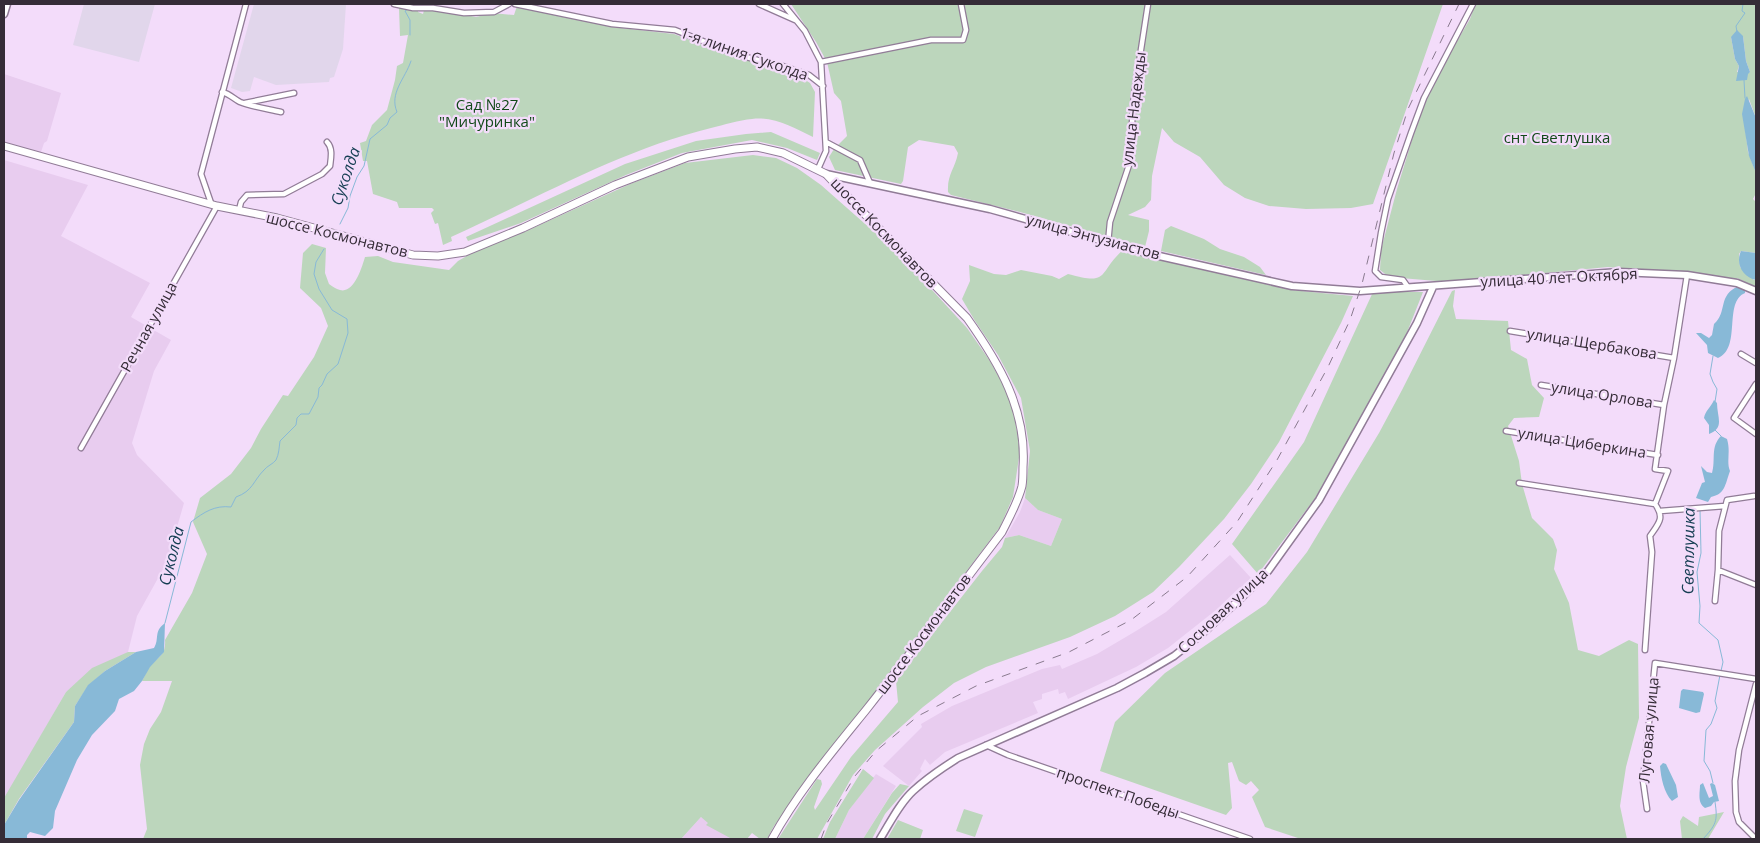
<svg xmlns="http://www.w3.org/2000/svg" width="1760" height="843" font-family="'Open Sans',sans-serif">
<style>
.built{fill:#e8ccef}
.education{fill:#e1d6eb}
.green{fill:#bcd6bc;fill-rule:evenodd}
.water{fill:#88b9d7}
.lines{fill:none;stroke-linecap:round;stroke-linejoin:round}
.stream{stroke:#88b9d7;stroke-width:1}
.street-casing{stroke:#917c97;stroke-width:7}
.secondary-casing{stroke:#917c97;stroke-width:9}
.primary-casing{stroke:#917c97;stroke-width:9}
.street{stroke:#fff;stroke-width:4.5}
.secondary{stroke:#fff;stroke-width:6}
.primary{stroke:#fff;stroke-width:7}
.rail{stroke:#8a7b8f;stroke-width:1;stroke-dasharray:9 9;stroke-linecap:butt}
.labels{text-anchor:middle;stroke-width:4.5;stroke-linejoin:round;paint-order:stroke}
.street-label{font-size:15px;fill:#352c37;stroke:#f3dcfa}
.park-label{font-size:15px;fill:#114918;stroke:#f3dcfa}
.water-label{font-size:16px;font-style:italic;fill:#143d52;stroke:#f3dcfa}
</style>
<rect width="100%" height="100%" fill="#f3dcfa"/>
<path class="built" d="M4,74l57,19 -14,48 -3,2 -4,12 -36,-10z
M4,160l84,25 -27,51 89,47 -19,34 40,23 -17,31 -22,72 5,12 47,48 -17,59 -30,54 -9,36 -62,40 -62,108z
M1025,498l13,12 24,9 -11,27 -32,-11 -14,3 15,-26z
M1230,555l21,23 -7,6 1,2 -3,3 -2,-2 -24,23 -48,38 -32,19 -66,31 -2,1 -3,-7 -6,2 -1,-5 -16,5v5l-9,3 5,11 -93,39 -15,13 -5,-6 -5,10 2,2 -13,15 -26,-20 39,-39 -1,-3 31,-18 90,-37 18,-4 2,4 35,-15 39,-23 30,-19z
M876,774l20,12 -33,53h-28l14,-29z
M701,817l46,22h-66z"/>
<path class="education" d="M84,4h71l-16,58 -66,-17z
M254,4h92l-3,45 -9,28 -4,1 -1,4 -53,3 -22,-8 -4,14 -8,1 -11,-4z"/>
<path class="green" d="M791,4h652l-70,200 -22,4 -45,1 -37,-3 -24,-8 -21,-13 -24,-28 -26,-15 -12,-14 -10,48 -1,24 -6,7 -17,8 21,5v11l-4,16 -125,-35 -69,-17 -3,-3c-1,-18 7,-23 10,-39l-4,-7 -35,-6 -11,7 -5,34 -2,3 -66,-14 -6,-13 5,-8 13,-13 -6,-35 -7,-8 -7,-31 -11,-20z
M1475,4h281v114l-7,-19 -6,11 5,42 8,21v20l-3,6 3,3v51l-15,-2 -2,3 1,13 14,13h2v7l-19,-9 -1,2 -128,-13 -160,15 -59,-5 -9,-7 1,-20 16,-61 29,-95 44,-75zM1743,36l3,25 4,11 -2,1 -11,-1 2,-6 -4,-7 -4,-22z
M517,6l41,10 55,11 61,7 63,24 54,13 19,12 5,9 -2,45c-19,-9 -39,-21 -61,-18 -13,1 -28,6 -41,9 -91,22 -175,71 -260,109l1,4 -9,4 -5,-22 -3,1 -4,-11 3,-3 -2,-2h-33l-2,-6 -24,-8 -6,-33h-4l-3,-18 6,-2 6,-16 15,-15 8,-30 2,-14 6,-3 5,-28 -8,1 -1,-28 19,3v1l5,2 1,-4 26,2 26,5 16,-4 22,2z
M771,132l49,21 -3,7 -30,-12 -35,-8 -70,13 -56,22 -105,48 -53,18 -2,-4 159,-73 71,-23 50,-7z
M753,155l23,3 21,10 24,17 60,53 52,53 34,37 23,33 22,40 8,50 -7,46 -13,30 -226,299 -7,13h-7l-8,-6 -5,6h-15l-26,-14 2,-2 -7,-6 -20,22h-538l4,-10 -7,-64 4,-21 6,-15 11,-17 11,-31h-30c3,-5 5,-13 10,-17 9,-9 14,-11 13,-24l27,-47 15,-39 -14,-32 7,-24 31,-24 20,-26 10,-19 22,-34 5,1 26,-39 14,-31 -7,-18 -21,-20 3,-35 9,-9 14,4 -1,25 4,11c3,2 7,5 11,6 14,4 22,-23 25,-33l13,-1 15,6 56,8 9,-9 21,-12 45,-17 106,-48 55,-21z
M1171,226l33,13 16,10 24,8 16,10 6,8 -105,-24 4,-21z
M1123,250l168,40 62,6 -12,27 -62,119 -28,42 -27,35 -45,48 -26,25 -38,24 -45,21 -84,30 -32,16 -31,24 -48,43 -22,25 -36,64h-39l39,-60 4,1 1,4 -8,23 1,3 36,-53 47,-55 -2,-21 86,-110 20,-24 3,-9 14,-3 32,11 11,-27 -24,-9 -13,-12 5,-47 -9,-53 -23,-43 -23,-34 -13,-22 8,-18 -1,-16 25,9 12,1 15,-5 31,6 7,3 9,-5c43,12 29,-1 55,-24z
M1455,290l-2,16 3,13 52,2 3,29 16,9 5,26 12,13 -5,19 -25,1 -6,8 11,35 3,23 10,34 21,21 4,11 -3,19 15,34 9,47 21,6 30,-16 9,4 1,74 -13,49 -6,39 7,33h-326l-36,-12 -13,-30 7,-7 -8,-9 -5,4 -7,-4 -7,-19 -4,1 4,45 -6,7 -126,-44 15,-49 50,-49 101,-69 41,-52 72,-119 23,-43 50,-99z
M1373,292h50l-21,53 -86,152 -58,77 -26,-30 72,-102z
M128,652h8l-31,19 -17,15 -13,20 -1,16 -55,77 -15,26v-27l62,-106 26,-24z
M863,769l11,9 -25,32 -14,29h-12l7,-17z
M900,784l9,2 -24,28 -13,25h-9l29,-46z
M964,809l19,6 -8,22 -19,-6z
M1724,812l-16,27h-26l-2,-18 3,-5 15,10 1,-9z
M898,820l25,10 -3,9h-33z"/>
<path class="water" d="M1737,30l6,6 3,25 4,11 -2,2 -1,6 -11,1 3,-15 -4,-7 -4,-22z
M1747,96l9,22v55l-7,-17 -7,-42 3,-15z
M1741,251l15,2v27c-13,-3 -21,-16 -15,-29z
M1739,286l6,4v3c-22,9 -3,55 -27,65l-10,-5 -1,-8 -11,-12h5l8,5 3,-3 2,-11c14,-12 3,-29 25,-38z
M1714,400l3,3c0,14 8,25 -8,31v-9l-5,-7c1,-7 7,-11 10,-18z
M1721,436l6,3c4,13 -1,22 3,32 -5,14 -5,23 -19,26l-3,5 -12,-4 6,-15 3,-1 -4,-16 6,6 5,1c4,-13 -2,-26 9,-37z
M165,623l-1,29 -14,15 -8,14 -8,10 -15,8 -4,12 -23,24 -15,25 -22,51 -2,17 -8,8 -15,-4 -3,3v4h-23v-14l15,-25 55,-78 1,-16 13,-21 17,-14 31,-19 18,-4c6,-10 -1,-16 11,-25z
M1683,689l20,3 1,2 -4,18 -4,1 -17,-5 2,-17z
M1663,763l3,1 10,21 2,12 -6,4c-8,-8 -11,-23 -12,-35z
M1703,783l6,15 4,-2 -3,-12 2,-1 3,2 4,16 -5,1 -3,4 -6,2c-8,-5 -5,-15 -5,-23z"/>
<g class="lines">
<path class="stream" d="M408,9l-3,2 5,9v15
M1737,32l-1,-6 9,-13 -3,-2 1,-7
M1744,80l1,18
M340,224l8,-16 2,-12 7,-19 7,-11 6,-27 17,-14 3,-7 7,-6c-8,-19 8,-33 14,-51
M1713,356l-3,18 3,8 4,7 -2,13
M1715,430l6,6
M1700,510l1,43 -4,19 3,34 -1,17 19,17 5,22 -2,9
M165,623l26,-101c13,-10 24,-17 40,-15l5,-10c17,-6 17,-16 28,-27 3,-4 9,-6 12,-10 3,-6 3,-12 4,-19l16,-16 1,-7 4,-4h8l9,-17 1,-9 3,-3 5,-11 11,-10 10,-31 -1,-14 -15,-9 -13,-21 -5,-15 2,-12 8,-13
M1713,783l-3,-12 -6,-10 2,-31 5,-6 6,-16 -2,-7 5,-26
M1703,839c13,-14 15,-18 12,-37"/>
<g class="street-casing">
<path id="street" d="M394,4l19,4h20l31,5 30,-1 15,-8
M515,4l97,20 63,6 63,25 48,12 23,8 14,11
M759,4l36,16
M783,4l22,27 16,31 5,89 -8,18
M821,62l110,-22h32l3,-10 -5,-26
M222,92c8,2 12,7 18,10 13,5 28,7 41,10
M245,103l49,-10
M826,142l34,18 10,23
M211,203l-10,-29 45,-170
M239,210l2,-8 6,-7 37,-1 38,-20 8,-8c1,-8 3,-18 -3,-24
M1108,243l2,-21 19,-57 5,-70 14,-91
M1408,287l-5,-7 -22,-3 -6,-6 6,-38 7,-34 23,-66 13,-35 49,-94
M1510,331l164,27
M1741,354l15,9
M1756,384l-22,34 22,16
M1541,385l123,20
M1506,431l152,24
M81,448l136,-242
M1519,483l136,21
M1660,511l65,-5
M1718,570l1,-39 8,-31 27,-4
M1715,601l3,-31 38,15
M1645,650l7,-98 -2,-16c9,-13 15,-18 5,-32l13,-33 -13,-2 9,-64 10,-47 13,-83
M1756,684l-17,66 -4,31 1,31 3,10 15,15h2
M986,745l22,10 242,84
M1647,809l-4,-28 12,-118 101,16"/>
</g>
<g class="secondary-casing">
<path id="secondary" d="M4,14l3,-10
M826,174l164,35 156,44 146,33 68,5 259,-19 68,3 50,8 19,8
M880,839c10,-16 19,-35 33,-48 14,-13 29,-23 45,-33l159,-70 28,-15 29,-17 29,-23 38,-35 27,-27 51,-71 98,-177 16,-36"/>
</g>
<g class="primary-casing">
<path id="primary" d="M4,146l213,60 60,12 136,37 25,1 27,-4 58,-24 92,-43 73,-28 47,-8 22,-2 26,6 43,21 15,16 126,128c32,45 60,92 56,149 0,6 0,13 -1,19 -4,16 -13,32 -20,46 -46,60 -90,120 -136,178 -34,42 -68,82 -94,129"/>
</g>
<use href="#street" class="street"/>
<use href="#secondary" class="secondary"/>
<use href="#primary" class="primary"/>
<path class="rail" d="M821,839l6,-16 28,-47 21,-25 42,-35 58,-30 93,-34 62,-32 56,-43 50,-55 40,-62 51,-93 22,-47 12,-36 32,-131 14,-44 51,-105"/>
</g>
<g class="labels">
<g class="street-label">
<text transform="translate(744 54) rotate(19)" y="5">1-я линия Суколда</text>
<text transform="translate(1134 109) rotate(-83)" y="5">улица Надежды</text>
<text transform="translate(884 233) rotate(46)" y="5">шоссе Космонавтов</text>
<text transform="translate(337 235) rotate(14)" y="5">шоссе Космонавтов</text>
<text transform="translate(1093 237) rotate(15)" y="5">улица Энтузиастов</text>
<text transform="translate(1559 278) rotate(-3)" y="5">улица 40 лет Октября</text>
<text transform="translate(149 327) rotate(-61)" y="5">Речная улица</text>
<text transform="translate(1592 344) rotate(9)" y="5">улица Щербакова</text>
<text transform="translate(1602 395) rotate(9)" y="5">улица Орлова</text>
<text transform="translate(1582 443) rotate(9)" y="5">улица Циберкина</text>
<text transform="translate(1223 611) rotate(-43)" y="5">Сосновая улица</text>
<text transform="translate(924 634) rotate(-53)" y="5">шоссе Космонавтов</text>
<text transform="translate(1649 730) rotate(-85)" y="5">Луговая улица</text>
<text transform="translate(1118 793) rotate(19)" y="5">проспект Победы</text>
</g>
<g class="park-label">
<text x="487" y="110">Сад №27<tspan x="487" dy="17">"Мичуринка"</tspan></text>
<text x="1557" y="143">снт Светлушка</text>
</g>
<g class="water-label">
<text transform="translate(345 176) rotate(-71)" y="6">Суколда</text>
<text transform="translate(1688 551) rotate(-89)" y="6">Светлушка</text>
<text transform="translate(171 556) rotate(-76)" y="6">Суколда</text>
</g>
</g>
<rect width="1760" height="843" fill="none" stroke="#352c37" stroke-width="10"/>
</svg>
